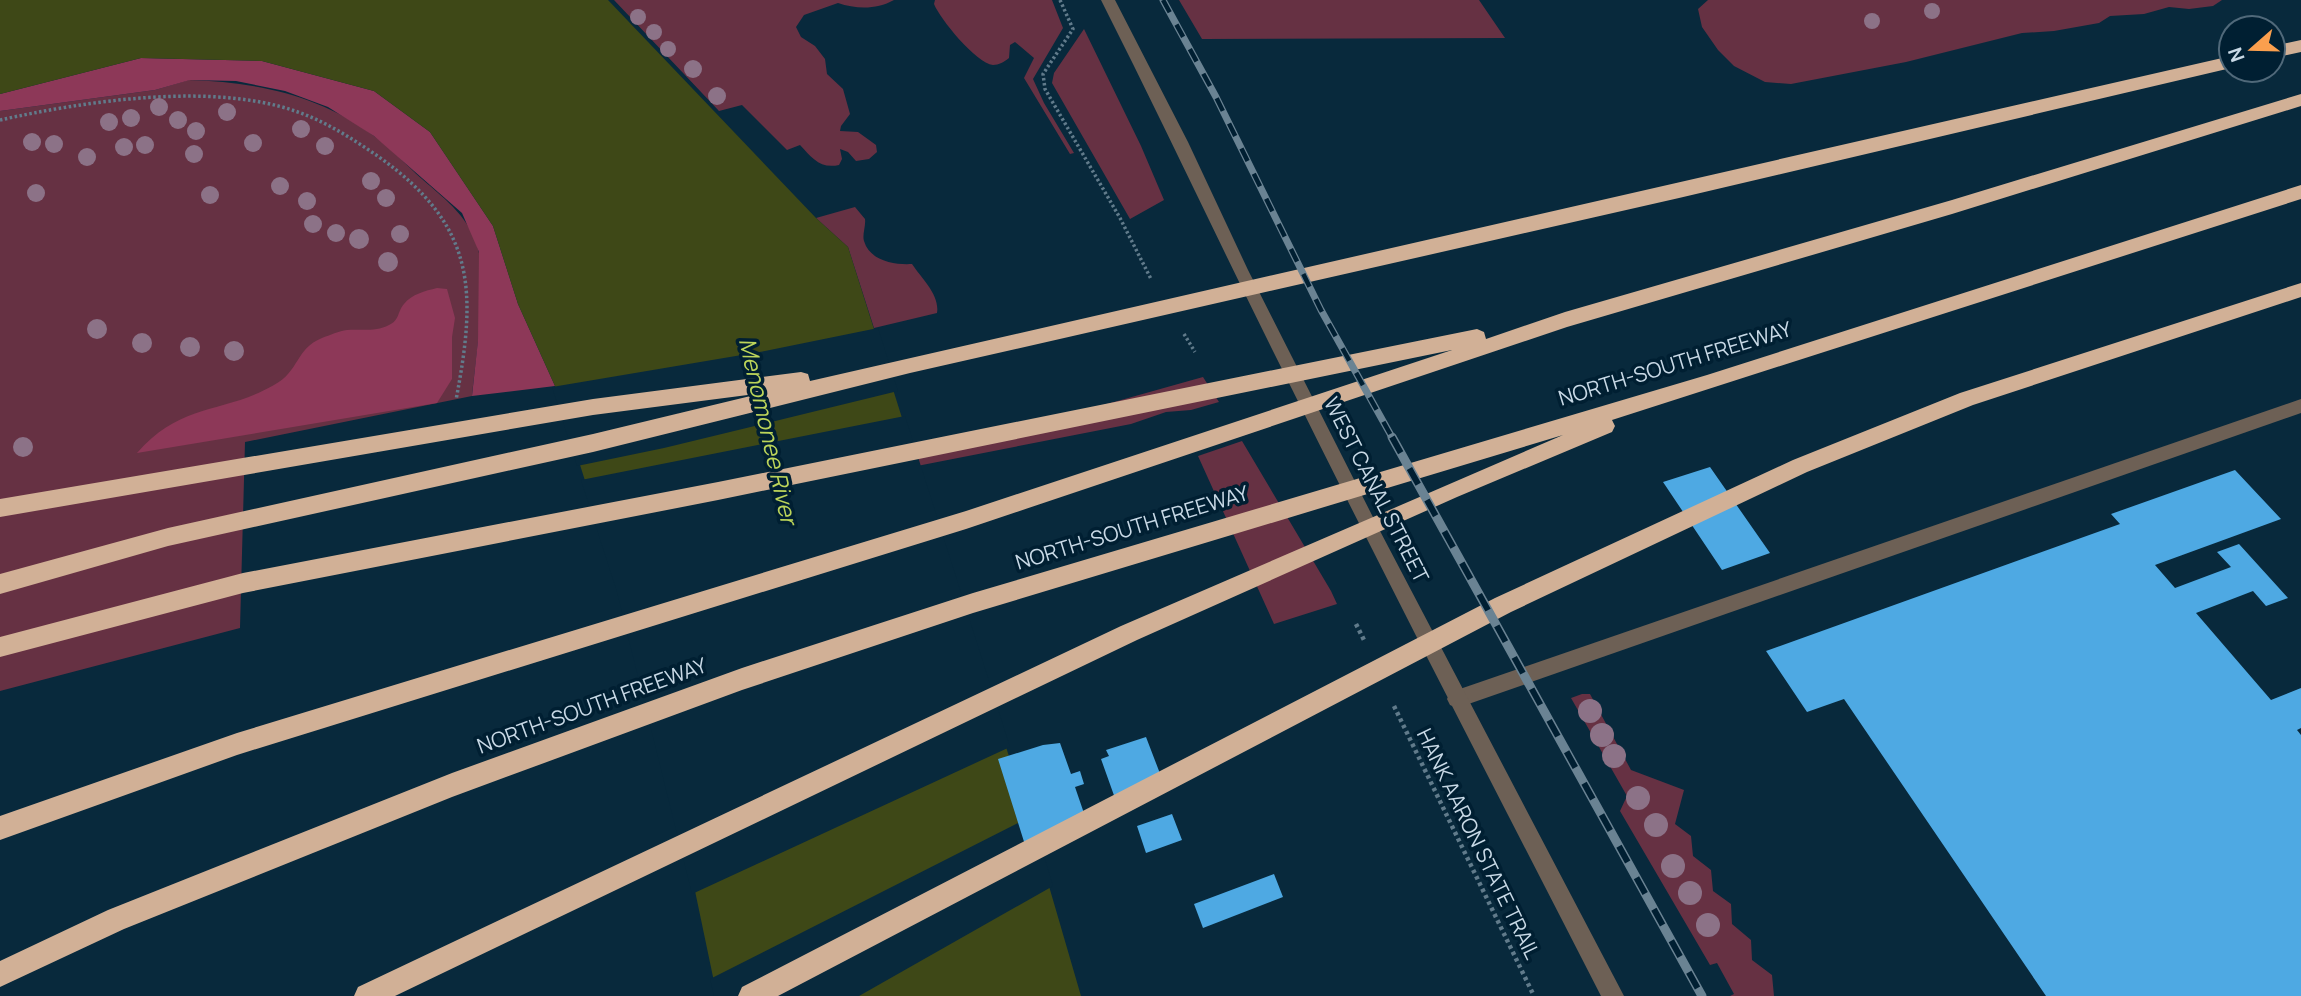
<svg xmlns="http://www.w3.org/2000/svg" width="2301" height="996" font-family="Manrope,sans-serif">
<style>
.green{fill:#663143}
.forest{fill:#8d3858}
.water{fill:#3e4817}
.pier{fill:#08293c}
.building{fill:#4ea9e3}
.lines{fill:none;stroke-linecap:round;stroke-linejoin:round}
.path-far1{stroke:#617b8b;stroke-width:3.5;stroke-dasharray:2.5 2.5;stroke-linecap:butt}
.path{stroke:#617b8b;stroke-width:4.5;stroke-dasharray:3.5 3.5;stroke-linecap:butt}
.service{fill:#6d6055;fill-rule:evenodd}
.tertiary{fill:#6d6055;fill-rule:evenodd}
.motorway{fill:#d1b096;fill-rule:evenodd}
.rail-far1-casing{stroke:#6a8393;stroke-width:7}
.rail-casing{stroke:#6a8393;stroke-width:9}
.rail-far1{stroke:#001f32;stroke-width:4.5;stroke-dasharray:14;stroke-linecap:butt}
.rail{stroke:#001f32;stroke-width:6;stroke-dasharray:18;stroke-linecap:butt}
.tree{fill:#8c7287}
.labels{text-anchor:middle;stroke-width:7;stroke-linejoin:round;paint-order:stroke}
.street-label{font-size:21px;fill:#c8d9e6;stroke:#001f32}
.water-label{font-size:23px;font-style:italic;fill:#bcd55a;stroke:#001f32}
</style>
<rect width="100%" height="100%" fill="#08293c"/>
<path class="green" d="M614,0h280c-18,10 -38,9 -56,3l-34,12 -8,12 5,10 14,9 10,13 2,15 16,15 7,25 -9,12 -1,5 18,1 18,13 1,7 -8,7 -13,2 -8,-9 -8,-3 2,10 -3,6c-19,4 -27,-7 -39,-20l-13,5 -45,-45 -23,6z
M935,0h117l11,28 -30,51 11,24 30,50 -4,1 -46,-76 10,-20 -19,-16 -5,3 -1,13c-5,4 -10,7 -16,7 -17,-2 -53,-46 -59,-61z
M1179,0h300l26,38 -303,1z
M1708,0h514l-9,6 -24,3 -20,-2 -25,7 -34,2 -11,7 -45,8 -32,2 -116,29 -115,22 -26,-2 -31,-16 -16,-16 -16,-23 -4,-18z
M1084,29l57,117 23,54 -34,19 -78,-136 2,-10z
M189,80c67,2 131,15 185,56 17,12 32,29 48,43 24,21 50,40 57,74 7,37 -3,104 -7,143l-227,46 -5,186 -240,63v-580l155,-21z
M855,207l10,12c1,7 -3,16 -1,22 6,20 30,24 48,23 10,15 28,31 25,49l-63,15 -26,-81 -32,-29z
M1203,377l16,25 -28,8 -25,2 -35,12 -214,42 -2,-8z
M1242,441l89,150 6,13 -63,20 -76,-168z
M1582,694h8l41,76 53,20 -9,34 16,12 2,20 18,14 2,21 18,13 1,20 19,16 1,20 20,15 2,21h-44l4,-2 -17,-31 -7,2 -90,-154 7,-15 -56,-98z"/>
<path class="forest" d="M141,58l121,3 112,30 56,41 63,94 25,78 37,82 -83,10 6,-56 1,-88 -17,-39 -88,-77 -46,-29 -43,-16 -49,-10 -46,-1 -35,10 -155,21v-17z
M437,288l10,1 8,29 -3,19v42l-15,24 -300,50c44,-51 87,-39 137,-68 26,-14 21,-36 48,-47 8,-3 17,-7 25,-8 15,-1 29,2 42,-5 11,-5 8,-13 15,-21 8,-10 21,-13 33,-16z"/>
<path class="water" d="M0,0h608l208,218 32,29 189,598 44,151h-364l-27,-129 -70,-276 -65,-205 -37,-82 -25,-78 -63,-94 -56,-41 -112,-30 -121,-3 -141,36z"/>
<path class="pier" d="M878,328l20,63 -234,57 -87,18 -25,-79 213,-36z
M905,416l105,331 -318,147 -75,-302 -36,-112z
M1032,816l21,70 -194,110h-145l-4,-17z"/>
<path class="building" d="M1710,467l60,86 -48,17 -59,-88z
M2235,470l46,49 -126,46 20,23 56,-21 -14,-15 22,-8 49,54 -22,8 -13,-15 -57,22 75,87 30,-12v40l-4,2 4,5v261h-255l-202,-297 -37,13 -41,-61 354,-127 -9,-10z
M1146,737l18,47 -48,17 -15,-42 8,-3 -3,-6z
M1060,743l11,31 9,-3 4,13 -9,3 12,35 -61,26 -28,-89 45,-14z
M1172,814l10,26 -36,13 -9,-27z
M1274,874l9,23 -80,31 -9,-24z"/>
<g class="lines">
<path class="path-far1" d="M1060,0l13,29 -30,45 2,15 75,129 31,61
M0,120c86,-19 211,-38 295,-9 30,10 58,28 84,46 97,69 98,133 77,243
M1184,334l11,18"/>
<path class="path" d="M1356,624l9,18
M1394,706l140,290"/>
<path class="service" d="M2301,399v14l-844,295 -7,-3 -3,-6 3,-6 7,-3z"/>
<path class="tertiary" d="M1101,0h14l73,142 60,128 132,261 244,465h-23c-107,-209 -216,-418 -320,-629 -61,-122 -118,-245 -180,-367z"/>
<path class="motorway" d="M2301,40v12l-28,6v-12z
M2231,56v12l-552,130 -769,175 -317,79 -425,94 -168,48v-20l168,-46 425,-94 170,-41 -170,22 -593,102v-18l593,-100 208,-27 7,2 2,7z
M2301,94v12l-349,108 -385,113 -601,202 -729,226 -237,85v-24l237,-83 729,-222 486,-161 -734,150 -475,93 -243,64v-20l243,-64 475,-91 759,-153 7,3 2,7 79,-27 387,-112z
M2301,185v14l-689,221 3,6 -3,6 -155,65 -320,143 -742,356h-41l4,-9 763,-361 442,-191 -590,178 -231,77 -290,107 -328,132 -124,58v-26l108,-51 344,-137 290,-105 231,-75 734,-218z
M2301,283v14l-328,108 -166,67 -296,140 -733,384h-40l4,-9 753,-389 298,-138 167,-67z"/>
<g class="rail-far1-casing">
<path id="rail-far1" d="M1163,0l53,97 105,213 72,129"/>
</g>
<g class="rail-casing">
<path id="rail" d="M1392,437l310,559"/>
</g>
<use href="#rail-far1" class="rail-far1"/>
<use href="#rail" class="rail"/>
</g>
<g class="tree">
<circle cx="1932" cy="11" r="8"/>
<circle cx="638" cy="17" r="8"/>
<circle cx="1872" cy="21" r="8"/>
<circle cx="654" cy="32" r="8"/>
<circle cx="668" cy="49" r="8"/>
<circle cx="693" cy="69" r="9"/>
<circle cx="717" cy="96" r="9"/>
<circle cx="159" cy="107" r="9"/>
<circle cx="227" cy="112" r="9"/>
<circle cx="131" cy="118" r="9"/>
<circle cx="178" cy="120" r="9"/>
<circle cx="109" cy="122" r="9"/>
<circle cx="301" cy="129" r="9"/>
<circle cx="196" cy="131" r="9"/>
<circle cx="32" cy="142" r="9"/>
<circle cx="253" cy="143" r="9"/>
<circle cx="54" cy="144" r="9"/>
<circle cx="145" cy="145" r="9"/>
<circle cx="325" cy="146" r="9"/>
<circle cx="124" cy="147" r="9"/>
<circle cx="194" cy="154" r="9"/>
<circle cx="87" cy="157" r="9"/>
<circle cx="371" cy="181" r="9"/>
<circle cx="280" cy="186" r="9"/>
<circle cx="36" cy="193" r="9"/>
<circle cx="210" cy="195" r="9"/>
<circle cx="386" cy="198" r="9"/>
<circle cx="307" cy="201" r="9"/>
<circle cx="313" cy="224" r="9"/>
<circle cx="336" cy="233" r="9"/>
<circle cx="400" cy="234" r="9"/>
<circle cx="359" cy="239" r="10"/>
<circle cx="388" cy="262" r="10"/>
<circle cx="97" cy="329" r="10"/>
<circle cx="142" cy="343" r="10"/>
<circle cx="190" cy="347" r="10"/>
<circle cx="234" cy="351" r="10"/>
<circle cx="23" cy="447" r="10"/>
<circle cx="1590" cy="711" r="12"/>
<circle cx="1602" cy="735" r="12"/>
<circle cx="1614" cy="756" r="12"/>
<circle cx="1638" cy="798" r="12"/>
<circle cx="1656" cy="825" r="12"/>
<circle cx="1673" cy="866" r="12"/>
<circle cx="1690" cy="893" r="12"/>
<circle cx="1708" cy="925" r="12"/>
</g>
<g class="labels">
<g class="street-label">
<text transform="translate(1675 364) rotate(-17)" y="7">NORTH-SOUTH FREEWAY</text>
<text transform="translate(1376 490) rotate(63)" y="7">WEST CANAL STREET</text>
<text transform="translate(1132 528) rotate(-17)" y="7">NORTH-SOUTH FREEWAY</text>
<text transform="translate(592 706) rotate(-20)" y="7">NORTH-SOUTH FREEWAY</text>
<text transform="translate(1478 844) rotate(64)" y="7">HANK AARON STATE TRAIL</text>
</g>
<g class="water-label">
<text transform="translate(768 431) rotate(77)" y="8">Menomonee River</text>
</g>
</g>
<g transform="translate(2252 49) rotate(250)"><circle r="33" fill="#001f32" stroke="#50697a" stroke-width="2"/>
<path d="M0-5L12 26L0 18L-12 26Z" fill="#fa9f4e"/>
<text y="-10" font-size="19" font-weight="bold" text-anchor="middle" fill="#c8d9e6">N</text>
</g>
</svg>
